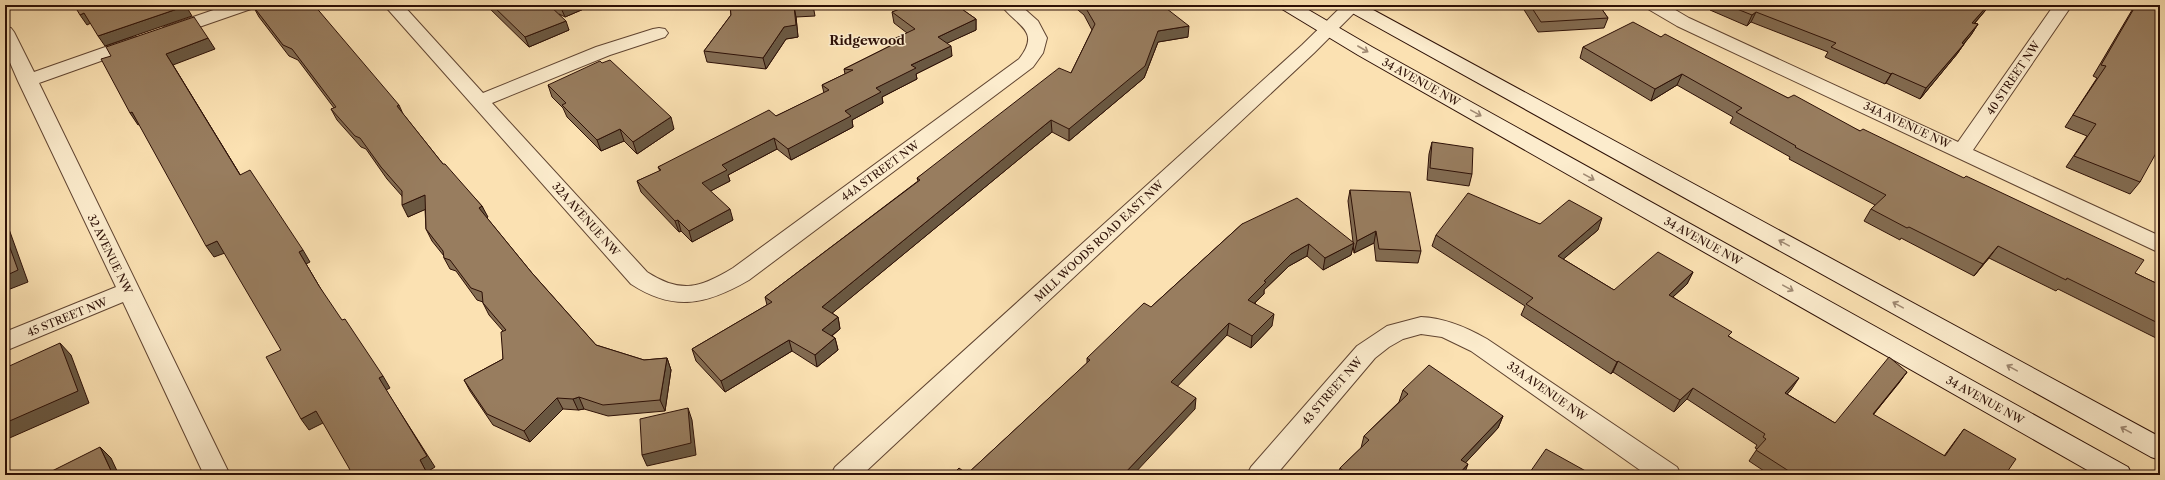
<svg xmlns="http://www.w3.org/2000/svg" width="2165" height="480" font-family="'Libre Caslon Text',serif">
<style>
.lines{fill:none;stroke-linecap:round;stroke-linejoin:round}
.minor-casing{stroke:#604431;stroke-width:2}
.tertiary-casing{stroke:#604431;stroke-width:2}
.secondary-casing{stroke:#2d1006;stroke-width:2}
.minor{fill:#fceccd;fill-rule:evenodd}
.tertiary{fill:#fceccd;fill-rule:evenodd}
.secondary{fill:#fceccd;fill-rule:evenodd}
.wall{fill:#836c52;stroke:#2d1006}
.shaded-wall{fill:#6a5842;stroke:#2d1006}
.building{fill:#987d5f;stroke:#2d1006}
.oneway{stroke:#9f8973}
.labels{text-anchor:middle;stroke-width:3;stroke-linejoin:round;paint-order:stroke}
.street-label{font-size:11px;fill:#2d1006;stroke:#fceccd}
.quarter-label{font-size:13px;font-weight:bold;fill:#2d1006;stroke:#fceccd}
</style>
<rect width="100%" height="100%" fill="#fbe1b2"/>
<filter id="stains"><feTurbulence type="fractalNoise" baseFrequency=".005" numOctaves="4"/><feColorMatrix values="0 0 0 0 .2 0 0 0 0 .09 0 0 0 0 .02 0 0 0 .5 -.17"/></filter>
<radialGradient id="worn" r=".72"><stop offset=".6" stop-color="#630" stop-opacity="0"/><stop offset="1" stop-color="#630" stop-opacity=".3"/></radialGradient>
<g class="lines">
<g class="minor-casing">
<path id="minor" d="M228,5h26l-3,4 -75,26 -6,1 -6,-1 -3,-4 3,-4z
M384,5h19l80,88 113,-46 57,-18 6,-1 6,1 3,4 -3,4 -55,18 -118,48 155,169c34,22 53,16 86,-4l286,-209c23,-29 -3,-33 -18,-54h19l18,16 9,17 -4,15 -10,14 -284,213c-43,25 -75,32 -118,4z
M1645,5h22l22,13 269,124 96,-137h18l-99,145 187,86v17l-483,-227 -29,-17z
M5,27l6,1 3,4 20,40 97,-34 6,-1 6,1 3,4 -3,4 -104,37 191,392h-26l-81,-173 -118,49v-19l111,-45 -98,-206 -13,-30z
M1421,317c24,1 45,10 66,22l190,128 4,8h-34l-176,-124 -29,-14 -21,-3 -18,5 -14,8 -14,11 -99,117h-29l4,-8 106,-121 30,-20z"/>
</g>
<g class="tertiary-casing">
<path id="tertiary" d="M1343,5h19l-48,48 -452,422h-31l4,-8 467,-422z"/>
</g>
<g class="secondary-casing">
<path id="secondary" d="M1279,5h21l72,42 756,420 4,8h-36l-738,-420 -76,-46z
M1342,5h22l796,432v23l-9,-3 -806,-448z"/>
</g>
<use href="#minor" class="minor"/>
<use href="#tertiary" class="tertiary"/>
<use href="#secondary" class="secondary"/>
</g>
<path class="wall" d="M486,5h107l-28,12 -6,-3 10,16 -40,17z
M730,5h83l2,11 -19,1 2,20 -12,2 -20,30 -59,-7 -3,-11 27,-36z
M892,5h64l20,14v11l-29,13 5,13 -36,18 1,5 -35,18 1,6 -31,17 1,7 -62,33 -14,-11 -49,26 2,6 -20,10 23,29 -41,22 -11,-11 -2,1 -38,-40 -4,-11 23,-10 -2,-4 118,-51 48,-23 -2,-8 23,-11 -1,-5 50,-25v-5l13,-6 -13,-10 -2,-11 6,-2z
M1072,5h90l26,32 -30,5 -14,36 -75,63 -17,-9 -220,181 6,4 2,12 -8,7 3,2 3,12 -21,17 -25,-16 -67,41 -29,-31 -4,-12 75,-44 -2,-8 153,-116 -1,-3 154,-105 21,-43 -8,-15z
M1521,5h78l9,13 -4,10 -66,4z
M1712,5h278l-15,18 3,1 -7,11 -7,9 -7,10 -37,45 -34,-16 -1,1 -60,-27 3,-5 -77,-30 -4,4 -37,-16z
M2135,5h25l-20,177 -10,12 -64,-27 21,-31 -22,-9 32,-49 -4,-2z
M253,6l151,109 39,49 39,42 5,12 45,55 64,72 48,15 23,-2 4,12 -6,41 -57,5 -24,-7 -6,1 -15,-1 -33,33 -37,-17 -23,-34 -6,-11 39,-21v-28l-14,-16 -6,-12v-1l-6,-2 -21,-29 -6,-2 -6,-11v-2l-12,-15 -6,-12 -1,-20 -17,8 -6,-21 -15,-17 -21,-30 -5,-2 -24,-27 -6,-11 3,-1 -36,-48 -9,-4 -30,-39z
M1661,37l127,61 72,33 275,142 25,12v55l-102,-51 -2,2 -67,-33 -15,18 -73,-38 -1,2 -36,-19 7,-12 4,-4 -86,-46 1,-2 -60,-34 3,-6 -56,-32 -26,16 -71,-43 3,-11z
M548,85l126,44 -37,25 -13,-13 -23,10 -34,-34 -4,-9 -11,-11z
M1432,142l40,32 -3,12 -42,-6 2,-26z
M1350,190l71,61 -3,12 -42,-2 -2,-18 -20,10 -1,-8 -2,10 -28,15 -16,-14 -18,10 -25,24v4l-9,9 17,23 -21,22 -24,-13 -50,51 18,23 -228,65 120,-111v-5l64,-51 91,-83 111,18 -5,-41z
M1540,224l58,6 -35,29 51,31 79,-18 -6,12 -14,13 56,39 62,54 -4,4 48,29 72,-51 -34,43 71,41 11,-15 9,-12 41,46h-235l-21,-14 8,-12 -2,-1 2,-3 -70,-46 -13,13 -61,-40 -2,2 -90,-59 4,-9 -93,-60 4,-11z
M2160,350v6l-3,-2z
M1403,390l100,26 -5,12 -33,35 -1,12h-126l2,-7 21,-20 3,-12 35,-34z"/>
<path class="shaded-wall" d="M568,5h25l-28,12 -4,-9z
M1988,5h2l-24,28 6,-10z
M186,6l6,10 -87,30 -7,-10z
M794,6l2,11 2,20 -12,2 -20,30 -3,-11 21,-31z
M1756,12l-5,10 -4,4 5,-11z
M84,13l7,10 -4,2 -7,-10z
M976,19v11l-37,17 -1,-10z
M566,21l3,9 -40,17 -4,-10z
M1978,24l-7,11 -16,19 7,-11z
M1189,26l-1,11 -30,5 -14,36 -75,63v-12l89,-98z
M208,38l7,11 -42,16 74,121 -81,-132z
M1964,44l-7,10 -37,45 6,-11z
M951,46l1,10 -36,18 1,5 -35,18 1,6 -31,17 1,7 -62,33 -3,-11 57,-38 31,-23 35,-23z
M1892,73l-6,10 -1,1 6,-10z
M1682,74l-5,11 -26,16 4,-12z
M399,105l5,11 -7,-10z
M132,112l8,12 -2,1 -8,-12z
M671,117l3,12 -37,25 -4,-12z
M1051,120l1,12 -227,187 -3,-12z
M620,129l4,12 -23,10 -4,-11z
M774,138l3,11 -49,26 2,6 -25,13 -3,-11 20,-18z
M425,195l6,12 -23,10 -6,-12z
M482,206l6,11 -3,2 -6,-11z
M730,209l3,11 -41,22 -3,-11z
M5,218l23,64 -23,9z
M1602,218l-4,12 -44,37 4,-11z
M678,220l3,11 -2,1 -4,-11z
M1376,231l-2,12 -20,10 3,-12z
M217,241l8,12 -11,4 -8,-11z
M1354,243l-3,12 -28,15 2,-12z
M1309,244l-2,12 -18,10 -25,24v4l-18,17 2,-11 16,-19 27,-27z
M1998,246l-9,12 -15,18 9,-12z
M303,250l7,12 -4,2 20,34 -27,-46z
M1693,272l-6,12 -24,22 6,-11z
M1274,314l-2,12 -21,22 1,-12z
M838,317l2,12 -15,12 -3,-11z
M1229,323l-2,12 -57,59 1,-12z
M835,338l3,12 -21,17 -2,-12z
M789,340l3,11 -67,41 -4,-11z
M60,343l11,12 18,48 -84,37v-17z
M667,358l4,12 -6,41 -5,-11z
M1618,361l-5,11 -2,2 6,-12z
M1907,372l-8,11 -35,43 9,-12z
M383,376l7,12 -4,2 49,77 -8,5 2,3h-1l-8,-15 -41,-82z
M1799,378l-8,12 -13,14 7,-11z
M1693,388l-6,11 -13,13 6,-12z
M579,397l5,12 -6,1 -5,-11z
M557,398l6,11 -33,33 -6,-11z
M1196,398l-1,11 -62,66h-10z
M688,408l4,12 4,35 -49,11 -5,-11z
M316,411l9,11 -16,8 -8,-11z
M1503,416l-5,12 -41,44 4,-12z
M100,447l11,11 8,17h-6z
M1468,464l-4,11h-6z"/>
<path class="building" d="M74,5h112v1l-88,30 -14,-23 -4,2z
M257,5h57l85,100 -2,1 46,58h2l37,42 -3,2 53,65 64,72 48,15 23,-2 -7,42 -57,5 -24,-8 -6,2 -16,-1 -33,33 -37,-17 -23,-34 39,-21 -2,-27 5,-2 -23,-27 -1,-11 -11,-4 -21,-28 -6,-2 -1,-7 -17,-22 -1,-34 -23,10v-14l-21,-24 -21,-29 -5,-2 -24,-27 5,-2 -44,-58 -9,-4 -30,-39z
M492,5h57l17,16 -41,16z
M556,5h12l-7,3z
M730,5h74l-10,1 2,19 -12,2 -21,31 -59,-7 27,-36z
M903,5h53l20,14 -38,18 13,9 -40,19 5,3 -40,20 5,4 -36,19 6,5 -63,33 -14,-11 -52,27 5,5 -25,13 28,26 -41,22 -11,-11 -3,1 -38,-40 24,-11 -3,-3 111,-57 7,6 53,-26 -7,-5 31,-15 -9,-1 54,-27 -4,-3 21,-10 -23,-17 13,-5z
M1084,5h78l27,21 -31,5 -13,35 -76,63 -18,-9 -229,187 16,10 -16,13 13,8 -20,17 -26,-15 -68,41 -29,-32 80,-47 -7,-5 155,-117 -3,-2 142,-110 12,5 24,-49z
M1530,5h69l9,13 -67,4z
M1727,5h261l-16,18 6,1 -16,19 2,1 -38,44 -34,-15 -1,1 -60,-27 5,-4 -80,-31 -4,3z
M2136,5h24v141l-20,36 -66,-26 22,-32 -23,-9 33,-49 -5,-1z
M194,17l14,21 -42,16 74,121 10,-5 53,80 -4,2 20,34 23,34 3,-1 38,57 -4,2 48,78 -7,4 8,15h-76l-3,-7 -33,-57 -15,8 -35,-62 15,-7 -64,-109 -11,5 -74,-134 -2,1 -29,-54 10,-3 -5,-9z
M1633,22l28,15 4,-3 123,64 6,-3 66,36 3,-2 101,49 2,-2 178,84 -9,13 25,12v39l-93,-46 -1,2 -68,-34 -15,18 -74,-37 -2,1 -36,-19 15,-14 -91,-48 1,-1 -60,-34 6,-4 -60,-34 -27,15 -72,-42z
M610,60l61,57 -38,25 -13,-13 -23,11 -35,-35 4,-2 -18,-18 52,-24 2,2z
M1432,142l41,6 -1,26 -42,-6z
M1350,190l60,2 11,59 -42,-2 -3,-18 -19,10z
M1468,193l72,31 29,-24 33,18 -44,38 56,34 44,-38 35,20 -24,23 63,37 -4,4 71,42 -14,15 50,30 54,-66 18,15 -34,42 72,42 19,-27 52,30 -11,16h-210l-39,-25 10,-11 -3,-2 2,-3 -72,-46 -13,12 -62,-39 -1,1 -91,-58 7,-6 -97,-63z
M1297,198l57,45 -29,15 -16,-14 -18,10 -27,27 2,1 -18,18 26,14 -22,22 -23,-13 -58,59 25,16 -73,77h-171l7,-7 8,6 123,-114 -3,-2 57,-55 7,4 91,-83z
M5,234l13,36 -13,6z
M60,343l18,48 -73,32v-55z
M1429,365l74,51 -42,44 7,4 -10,11h-110l-8,-7 29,-28 -5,-4 44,-42 -5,-4z
M688,408l3,35 -49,12 -2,-36z
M100,447l13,28h-69z
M1546,449l45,25 -1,1h-62z"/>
<defs><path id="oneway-shaft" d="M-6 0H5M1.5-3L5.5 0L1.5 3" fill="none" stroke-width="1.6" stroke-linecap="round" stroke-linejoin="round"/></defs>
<g class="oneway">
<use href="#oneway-shaft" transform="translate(1363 49) rotate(30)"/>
<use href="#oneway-shaft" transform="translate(1476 113) rotate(29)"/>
<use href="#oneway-shaft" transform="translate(1589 177) rotate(29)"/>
<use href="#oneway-shaft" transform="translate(1784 243) rotate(-151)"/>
<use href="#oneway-shaft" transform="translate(1788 288) rotate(29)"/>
<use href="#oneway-shaft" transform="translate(1898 305) rotate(-151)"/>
<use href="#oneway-shaft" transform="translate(2012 368) rotate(-151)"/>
<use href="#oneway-shaft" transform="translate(2126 430) rotate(-151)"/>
</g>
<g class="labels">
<g class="street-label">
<text transform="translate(2013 78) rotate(-56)" y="4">40 STREET NW</text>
<text transform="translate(1421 82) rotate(29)" y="4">34 AVENUE NW</text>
<text transform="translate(1907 125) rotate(25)" y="4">34A AVENUE NW</text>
<text transform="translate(880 171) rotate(-36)" y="4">44A STREET NW</text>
<text transform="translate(586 219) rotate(48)" y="4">32A AVENUE NW</text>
<text transform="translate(1099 241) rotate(-43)" y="4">MILL WOODS ROAD EAST NW</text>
<text transform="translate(1703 241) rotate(29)" y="4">34 AVENUE NW</text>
<text transform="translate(110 254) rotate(64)" y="4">32 AVENUE NW</text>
<text transform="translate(67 317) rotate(-22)" y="4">45 STREET NW</text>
<text transform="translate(1332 391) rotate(-49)" y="4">43 STREET NW</text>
<text transform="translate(1547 391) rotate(35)" y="4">33A AVENUE NW</text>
<text transform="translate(1985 400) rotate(29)" y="4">34 AVENUE NW</text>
</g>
<g class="quarter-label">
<text x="867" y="45">Ridgewood</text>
</g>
</g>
<rect width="2165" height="480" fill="none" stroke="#fbe1b2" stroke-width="20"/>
<rect x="6" y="6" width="2153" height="468" fill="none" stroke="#2d1006" stroke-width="2"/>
<rect x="10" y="10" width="2145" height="460" fill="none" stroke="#2d1006"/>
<rect width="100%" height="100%" filter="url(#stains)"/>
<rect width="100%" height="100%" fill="url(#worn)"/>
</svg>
